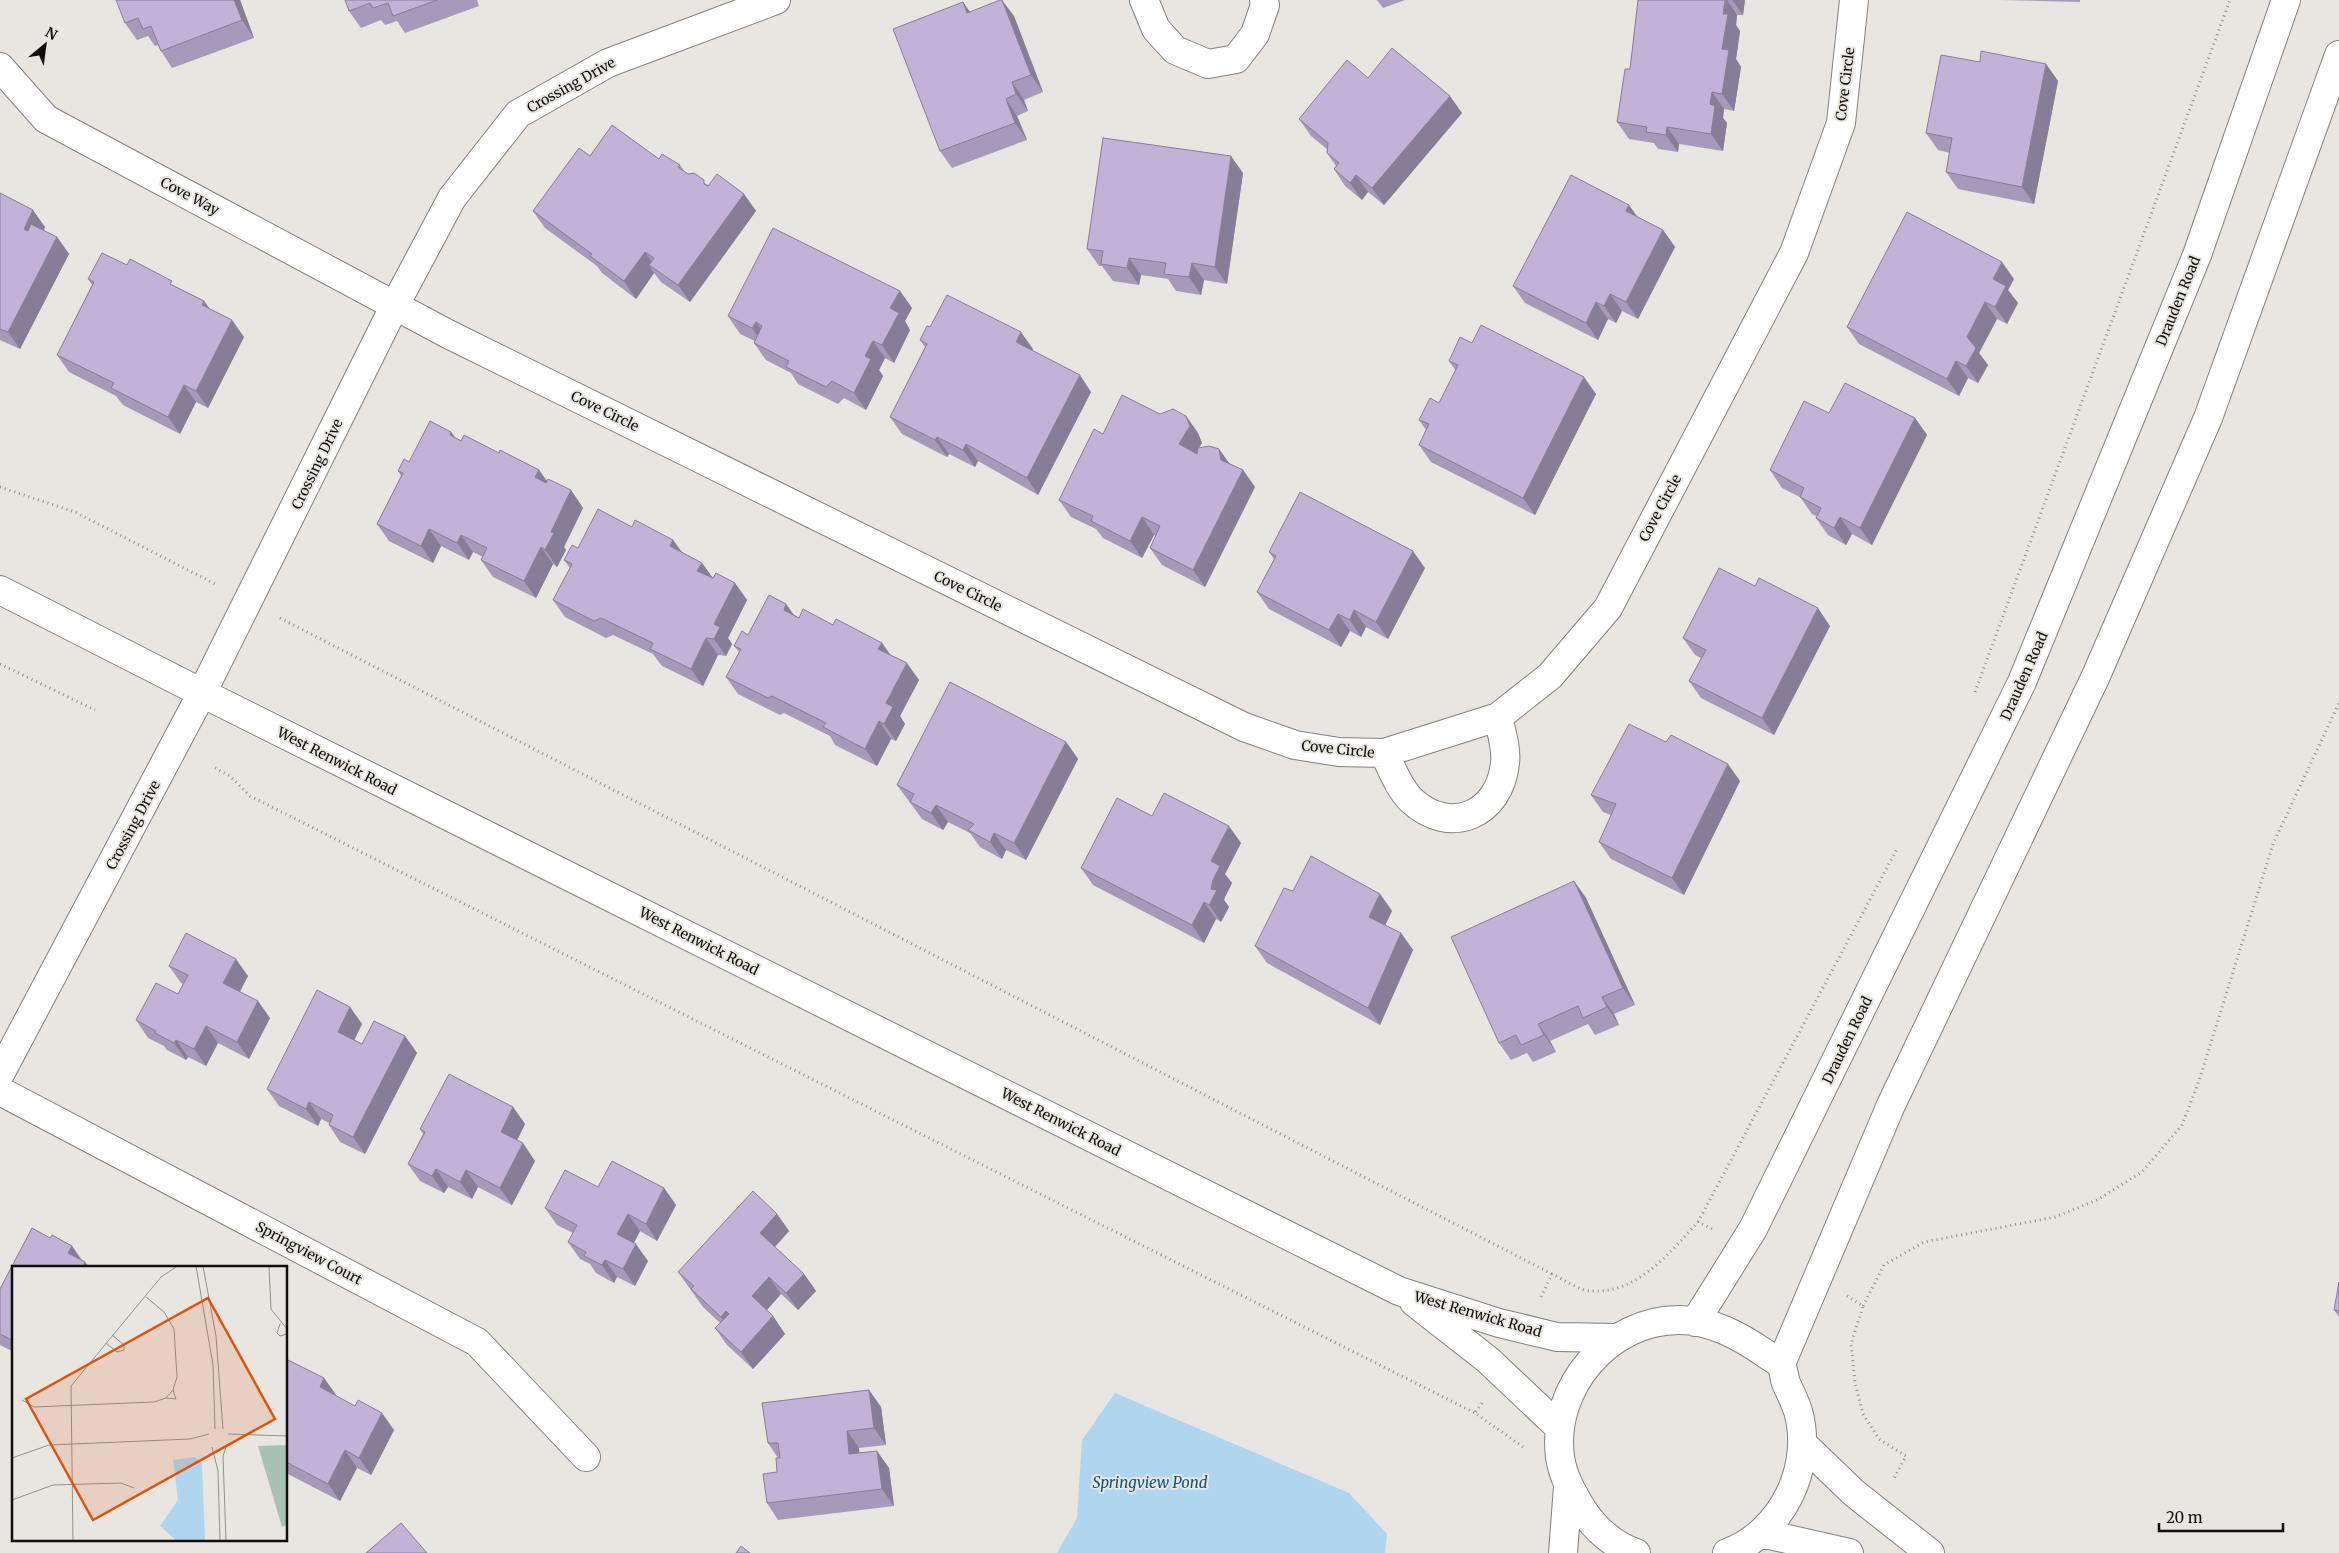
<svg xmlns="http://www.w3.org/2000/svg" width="2339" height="1553" font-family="Merriweather,serif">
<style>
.water{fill:#afd5ef}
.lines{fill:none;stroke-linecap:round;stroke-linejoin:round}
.minor-casing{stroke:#83817c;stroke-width:30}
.path{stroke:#908d8a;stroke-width:3;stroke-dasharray:1 4;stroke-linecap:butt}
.minor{stroke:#fff;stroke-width:28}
.wall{fill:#a799b9}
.shaded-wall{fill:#887d96}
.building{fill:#c2b2d7;stroke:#887d96}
.labels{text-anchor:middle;stroke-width:4;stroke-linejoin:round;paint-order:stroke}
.street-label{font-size:14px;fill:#100f0d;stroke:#e9e6e1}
.water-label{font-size:15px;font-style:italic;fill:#105174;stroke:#e9e6e1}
.inset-road{fill:none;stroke:#92908c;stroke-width:1}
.view{fill:#dd550c;fill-opacity:0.15;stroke:#dd550c;stroke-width:2.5}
.inset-edge{fill:none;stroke:#100f0d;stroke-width:2.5}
</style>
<rect width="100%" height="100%" fill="#e9e6e1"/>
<path class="water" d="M1115,1393l234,100 38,41 -2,19h-328l20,-35 5,-78z"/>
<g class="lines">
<g class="minor-casing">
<path id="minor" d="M1144,0l12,29 19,21 33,14 28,-5 19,-25 10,-29 -1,-5
M0,67l46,52 402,215 796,393 51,18 44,7 45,1 114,-36 52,-41 58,-68 186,-355 47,-130 13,-123
M0,590l202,103 1197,598 100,32 58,14 60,1
M1384,753c8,16 15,35 27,47 40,37 89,14 94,-37 2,-14 -4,-32 -7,-46
M0,1074l202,-381 193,-388 57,-107 66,-84 90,-51 168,-63
M0,1091l477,251 109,115
M1414,1302l74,58 72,68
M1695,1322l58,-93 269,-547 175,-427 89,-255
M1781,1364l110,-259 204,-427 113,-260 131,-363
M1802,1443l52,50 76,60
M1761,1533l88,20
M1563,1553l5,-66
M1636,1553c-22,-7 -42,-25 -54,-44 -10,-17 -19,-32 -22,-52 -9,-69 48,-137 119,-137 32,0 61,16 87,34 4,3 12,7 15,11 3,5 3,13 5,18 4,9 9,19 12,28 16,56 -16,122 -71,142"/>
</g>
<path class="path" d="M0,487l75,25 142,73
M280,618l1272,656
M0,664l95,46
M1975,692l255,-692
M215,768l15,8 20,20 1225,617
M1698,1222l200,-375
M1847,1296l16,10 -12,38 4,39 8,31 16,25 27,17 -13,24
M1541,1297l11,-23c11,5 28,17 39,17 47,3 78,-38 107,-69l14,7
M1863,1306l21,-41 40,-23 131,-25 42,-17 45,-28 40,-47 17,-44 74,-237 66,-141
M1482,1403l-7,10 48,34"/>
<use href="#minor" class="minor"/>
</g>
<path class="wall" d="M116,0h124l14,38 -82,30 -11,-17 -3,-6 -3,1 -7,-10 -11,4 -12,-17z
M345,0h132l2,6 -74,27 -8,-12 -12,4 -4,-5 -20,8 -12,-17z
M1377,0h28l-22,8z
M1638,0h107l-2,15h-6l-1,10 4,6 -4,28 5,8 -7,44 -10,-2 -1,9 4,5 -4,28 -44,-7 -1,8 -20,-3 -4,-6 -25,-4 -12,-17 13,-53z
M2000,0h80v2z
M963,2l6,10 45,4 29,76 -19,8 4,11 -11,5 10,24 -75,28 -12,-17z
M1980,62l66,2 12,17 -24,123 -76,-15 -12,-17 4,-19 -12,-3 -12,-17z
M1368,78l94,35 -78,92 -16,-13 -6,8 -17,-14 -11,-17 2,-3 -9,-13v-4l-16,-13 -12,-17z
M590,156l69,3 21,6 5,7 23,13 36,9 12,17 -66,91 -29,-20 -7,-9 -18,26 -34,-26 -5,-7 -52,-38 -12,-17z
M1243,173l-16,111 -23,-4 -3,15 -25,-4 -8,-12 -27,-4 -2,10 -26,-4 -11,-15h-3l-12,-17z
M0,193l45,34 -1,4 13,6 12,17 -49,95 -20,-9z
M1629,205l8,12 26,13 12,17 -37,72 -16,-8 -6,12 -8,-4 -10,21 -73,-37 -12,-17z
M127,265l49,22 28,14 5,7 35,29 -36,71 -12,-6 -16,32 -57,-29 -7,-9 -47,-24 -12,-17 35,-70 -4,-6z
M2014,279l-6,11 10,13 -11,21 -10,-5 -18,34 9,12 -10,18 -10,-5 -9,18 -100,-52 -12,-17z
M900,291l12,17 -7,13 5,9 -16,33 -9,-5 -6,12 4,6 -17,34 -22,-12 -6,6 -40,-20 -7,-11 -25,-13 -12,-17 1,-2 -15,-7 -12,-18z
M930,327l103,22 -1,1 59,42 -53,103 -60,-34 -3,6 -26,-13 -2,3 -45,-23 -12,-17 35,-70 -5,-7z
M1472,343l124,51 -61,121 -104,-53 -12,-17 7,-15 -7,-10 20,-17 17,-32 -7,-10z
M1829,413l86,5 12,17 -55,110 -20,-11 -6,11 -18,-10 -12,-17v-2l-4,-2 -12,-17 -18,-9 -12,-18z
M1160,414l26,2 12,17 4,10 -4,5 21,1 10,14 14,7 12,17 -50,100 -43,-22 -12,-17 6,-12 -2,-1 -12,23 -39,-20 -7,-9 -25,-12 -12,-17 44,-66z
M451,432l5,6 5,3 38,12 40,17 8,11 24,9 12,18 -19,39 2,3 -9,17 -4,-3 -17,34 -43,-21 -12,-17 2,-3 -10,-5 -4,8 -28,-14 -8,17 -44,-22 -12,-17 24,-48 -3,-5z
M632,527l41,13 9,12 20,11 11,15 22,5 12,17 -19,38 4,6 -6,12 -8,-1 -15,31 -41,-20 -9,-12 -40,-19 -7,3 -41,-21 -12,-17 17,-32 -6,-8z
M1269,552l156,16 -37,71 -22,-12 -5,10 -11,-6 -9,16 -72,-38 -12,-17 17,-33z
M786,604l8,11 5,3 34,7 49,18 8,12 29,25 -19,36 5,8 -9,17 -5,-2 -14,27 -42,-21 -5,-9 -46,-23 -4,2 -42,-21 -12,-17 13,-25 -5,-6z
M1830,626l-56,109 -73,-37 -12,-17 12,-23 -6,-3 -12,-17z
M1066,742l12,17 -52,101 -20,-10 -4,9 -22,-12 -10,-14 -22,-11 -5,8 -21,-11 -25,-34z
M1740,781l-56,114 -73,-36 -12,-17 12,-27 -8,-3 -12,-17z
M1152,816l89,27 -16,31 7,9 -7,14 -1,3 5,7 -8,15 -5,-3 -12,24 -111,-58 -12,-17z
M1574,881l12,17 49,107 -21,9 5,11 -24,10 -7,-11 -38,17 6,11 -23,10 -6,-9 -16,7 -12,-17z
M1293,891l87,3 12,17 -7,14 16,8 12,17 -33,75 -113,-62 -12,-17z
M169,966l79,10 -8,16 30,26 -21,41 -31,-16 -12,23 -18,-9 -2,3 -19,-10 -3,-4 -16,-8 -12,-18 42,-26 5,-10 -2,-1z
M350,1007l12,17 -8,16 8,4 43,-8 12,17 -52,101 -25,-12 -11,-17v-2l-8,-4 -3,7 -39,-20 -12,-17z
M513,1107l12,17 -8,16 18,21 -23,44 -34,-18 -6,12 -24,-12 -4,6 -24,-12 -12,-17 15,-30 -3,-5z
M598,1187l66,1 12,17 -19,36 -17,-10 -6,12 14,18 -13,25 -18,-9 -3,6 -18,-10 -6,-9 -10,-5 -12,-17 5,-9 -16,-8 -12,-17z
M777,1214l12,17 -14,16 29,27 12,17 -18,19 -17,-16 -14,16 6,6 12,18 -32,35 -26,-24 -12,-17 5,-5 -17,-16 -25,-35z
M32,1228l18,10 2,-3 20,11 10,14 3,2 4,5h-75v85l-14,-7v-56z
M2339,1282v35l-5,-7z
M286,1364l38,14 12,17v1l58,34 -23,45 -14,-7 -17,33 -54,-28z
M869,1390l12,17 5,38 -27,3v5l18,-2 12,17 5,38 -116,14 -11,-17 10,-31 1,-14 -10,-15z"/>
<path class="shaded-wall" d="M234,0h6l14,38 -12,-18z
M1002,0l12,16 29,76 -12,-17z
M1725,0h2l10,15 -1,10 4,6 -4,28 5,8 -7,44 -12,-17 1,-80z
M1732,0h13l-2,15z
M963,2l12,17 -8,-6z
M2046,64l12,17 -24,123 -12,-17z
M1012,82l12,18 4,11 -12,-17z
M1712,92l12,17 -1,9 4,5 -4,28 -12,-17 -1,-30z
M1450,96l12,17 -78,92 -12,-17z
M1006,99l11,17 10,24 -12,-17z
M1667,127l12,17 -1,8 -12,-17z
M1231,156l12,17 -16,111 -12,-17z
M1356,175l12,17 -6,8 -12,-17z
M744,194l12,17 -66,91 -12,-17z
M1629,205l12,17 -15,-11z
M33,210l12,17 -9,19 -12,-17z
M1663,230l12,17 -37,72 -12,-17z
M57,237l12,17 -49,95 -12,-17z
M645,252l12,17 -8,-4 5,8 -18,26 -12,-18z
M1129,258l12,17 -2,10 -12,-17z
M2002,262l12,17 -6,11 10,13 -11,21 -12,-17 -2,-28z
M1192,263l12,17 -3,15 -12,-18z
M900,291l12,17 -7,13 5,9 -16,33 -12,-18 8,-37z
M1610,294l12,17 -6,12 -12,-17z
M204,301l12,17 -14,-13z
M1596,302l12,17 -10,21 -12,-17z
M1985,302l12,17 -18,34 9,12 -10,18 -12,-17 1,-29z
M232,320l12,17 -36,71 -12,-17z
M756,322l12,17 -4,6 -12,-17z
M1021,332l12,17 -6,10 -11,-17z
M873,341l12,17 -6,12 4,6 -17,34 -12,-17 11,-37z
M1956,361l12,17 -9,18 -12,-17z
M1080,375l11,17 -53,103 -11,-17z
M1584,377l12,17 -61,121 -12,-17z
M184,385l12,17 -16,32 -12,-17z
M1186,416l12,17 4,10 -11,18 -12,-17z
M1915,418l12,17 -55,110 -12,-17z
M451,432l12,17 -13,-14z
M937,437l12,17 -2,3 -12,-17z
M966,444l12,17 -3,6 -12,-17z
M1219,449l12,17 -10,-6z
M539,470l12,17 -16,-10z
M1243,470l12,17 -50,100 -12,-17z
M571,490l12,18 -19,39 2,3 -9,17 -12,-17 6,-18z
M1142,517l12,18 -12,23 -12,-17z
M1840,517l12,17 -6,11 -12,-17z
M429,529l12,17 -8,17 -12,-17z
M461,535l12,17 -4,8 -12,-17z
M673,540l12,17 -15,-11z
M541,547l12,17 -17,34 -12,-17z
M1413,551l12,17 -37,71 -12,-17z
M702,563l12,17 -17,-9z
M735,583l12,17 -19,38 4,6 -6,12 -12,-17v-15z
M786,604l12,17 -14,-11z
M1818,608l12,18 -56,109 -12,-17z
M1354,610l12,17 -5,10 -11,-17z
M1338,614l12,17 -9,16 -12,-17z
M706,638l12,17 -15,31 -12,-17z
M882,643l12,17 -16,-11z
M907,663l12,17 -19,36 5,8 -9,17 -12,-17 2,-21z
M879,721l12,18 -14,27 -12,-17z
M1066,742l12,17 -52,101 -12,-17z
M1728,764l12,17 -56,114 -12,-17z
M936,805l12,17 -5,8 -12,-17z
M1229,826l12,17 -16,31 7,9 -7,14 -1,3 5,7 -8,15 -12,-17 2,-16v-28z
M994,833l12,17 -4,9 -12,-17z
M1574,881l12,17 49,107 -12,-17z
M1380,894l12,17 -11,23 -12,-17z
M1204,902l12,17 -12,24 -12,-18z
M1401,933l12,17 -33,75 -12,-17z
M236,959l12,17 -13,24 -12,-17z
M1602,997l12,17 5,11 -12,-18z
M258,1001l12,17 -21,41 -12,-17z
M350,1007l12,17 -12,25 -12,-17z
M1538,1024l12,17 6,11 -12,-17z
M206,1026l12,17 -12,23 -12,-17z
M405,1036l12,17 -52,101 -12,-17z
M176,1040l12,17 -2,3 -12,-17z
M309,1102l12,17 -3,7 -12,-17z
M513,1107l12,17 -12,25 -12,-17z
M523,1143l12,18 -23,44 -12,-17z
M436,1169l12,18 -4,6 -12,-17z
M466,1170l12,17 -6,12 -12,-17z
M664,1188l12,17 -19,36 -11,-17z
M628,1214l12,17 -11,21 -12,-18z
M777,1214l12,17 -17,19 -12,-17z
M636,1244l12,17 -13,25 -12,-17z
M72,1246l11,17 -15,-10z
M605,1260l12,17 -3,6 -12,-18z
M85,1262l4,5h-6z
M804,1274l12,17 -18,19 -12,-17z
M769,1277l12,17 -17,19 -12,-17z
M726,1311l12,18 -5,5 -12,-17z
M773,1316l12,18 -32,35 -12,-17z
M324,1378l12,17 -4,9 -12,-17z
M869,1390l12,17 5,38 -12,-17z
M382,1413l12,17 -23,45 -12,-17z
M847,1431l12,17 2,23 -12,-17z
M345,1450l12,18 -17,33 -12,-17z
M877,1451l12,17 5,38 -12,-17z"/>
<path class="building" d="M116,0h118l8,20 -81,31 -10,-25 -8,3 -5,-11 -13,5z
M345,0h92l-44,16 -5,-13 -15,5 -3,-5 -21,8z
M1000,0h2l29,75 -19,7 4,12 -10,5 9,24 -75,28 -47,-122 70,-27 4,11z
M1638,0h87l-2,14h5l-6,35 7,1 -7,44 -10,-2 -2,12 5,2 -4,28 -44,-7 -1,8 -20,-3 1,-5 -30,-5 8,-53h5z
M1392,48l58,48 -78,92 -16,-13 -6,8 -16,-14 5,-6 -12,-10 1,-10 -29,-24 48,-59 21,18z
M1981,51l65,13 -24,123 -76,-15 6,-34 -26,-5 15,-78 39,7z
M612,125l47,34 3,-5 18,11 -2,2 10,7 6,-1 10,7v4l4,2 9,-12 27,20 -66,91 -29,-20 5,-7 -9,-6 -21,29 -34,-25 2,-2 -59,-43 46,-63 11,8z
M1103,138l128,18 -16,111 -23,-4 -3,14 -25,-3 2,-11 -37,-5 -2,10 -26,-4 2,-13 -16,-2z
M1571,175l58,30 -3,6 37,19 -37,72 -16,-8 -6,12 -8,-4 -10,21 -73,-37z
M0,193l33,17 -9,19 4,2 3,-7 26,13 -49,95 -8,-3z
M1907,212l95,50 -9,17 13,7 -11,21 -10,-5 -18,35 9,11 -10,18 -10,-5 -9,18 -100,-52z
M773,228l127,63 -10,17 9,5 -17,32 -9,-4 -8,15 6,3 -17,34 -22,-12 -6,6 -40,-20 3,-6 -35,-18 8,-17 -6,-4 -4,6 -24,-12z
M102,253l25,12 3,-6 42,22 -2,3 34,17 -2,4 30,15 -36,71 -12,-6 -16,32 -57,-29 3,-5 -57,-28 37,-73 -6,-3z
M947,295l74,37 -5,10 64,33 -53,103 -61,-34 -3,6 -26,-13 -2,3 -45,-23 37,-73 -7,-4 7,-14 3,1z
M1481,325l103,52 -61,121 -104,-53 10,-21 -10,-4 11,-22 9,5 19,-38 -9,-4 11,-24 12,6z
M1845,383l70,35 -55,110 -20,-11 -6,11 -18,-10 5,-10 -21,-11 4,-9 -34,-18 34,-69 25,12z
M1122,395l38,19 13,-5 13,7 4,10 -11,18 18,10 1,-6 11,-2 10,3 2,11 22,10 -50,100 -43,-22 10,-22 -18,-9 -12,24 -39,-20 2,-5 -34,-16 35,-71 9,5z
M430,421l21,11 -1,3 11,6 3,-6 35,18 1,-3 39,20 -4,7 11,6 2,-4 23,11 -20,42 3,1 -9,17 -4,-3 -17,34 -43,-21 6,-12 -26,-13 -4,8 -28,-14 -8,17 -44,-22 26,-51 -5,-2 6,-12 5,3z
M1300,492l113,59 -37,71 -22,-12 -4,10 -12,-6 -9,16 -72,-38 19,-36 -7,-4z
M598,509l34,18 3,-7 38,20 -3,6 32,17 -5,8 16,7 3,-5 19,10 -21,41 6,3 -6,12 -8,-1 -15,31 -41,-20 3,-6 -52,-25 -7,3 -41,-21 19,-36 -8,-4 8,-15 6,3z
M1719,568l36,18 4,-8 59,30 -56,110 -73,-37 17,-31 -23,-12z
M769,595l17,9 -2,6 15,8 4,-9 30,16 3,-6 46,24 -4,6 29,14 -21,40 7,4 -9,17 -5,-3 -14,28 -42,-22 3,-4 -54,-27 -4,2 -42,-21 15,-28 -7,-3 8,-15 6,4z
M950,682l116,60 -52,101 -20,-10 -4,9 -22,-12 6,-6 -38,-19 -5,8 -21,-11 4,-8 -17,-9z
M1629,724l37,18 5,-7 57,29 -56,114 -73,-36 17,-38 -25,-9z
M1164,793l65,33 -18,35 9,5 -7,14 -2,9 6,1 -8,15 -5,-3 -12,23 -111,-57 36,-70 35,18z
M1311,856l69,38 -11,23 32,16 -33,75 -113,-62 29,-58 9,3z
M1574,881l49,107 -21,9 5,10 -24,11 -5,-12 -40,18 6,11 -23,10 -5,-10 -17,8 -48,-106z
M186,933l50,26 -13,24 35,18 -21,41 -31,-16 -12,23 -18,-9 -2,3 -19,-10 1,-2 -20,-11 20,-37 22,11 10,-19 -19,-9z
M317,990l33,17 -12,25 24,12 12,-23 31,15 -52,101 -24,-12 4,-10 -24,-13 -3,7 -39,-20z
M449,1074l64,33 -12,25 22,11 -23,45 -34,-18 -6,12 -24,-13 -4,7 -24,-12 17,-32 -5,-3z
M612,1161l52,27 -18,36 -18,-10 -11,20 19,10 -13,25 -18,-9 -3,5 -18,-9 2,-4 -18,-10 9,-17 -32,-17 20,-38 33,17z
M753,1191l24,23 -17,19 44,41 -18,19 -17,-16 -17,19 21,20 -32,36 -26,-24 14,-14 -3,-3 -5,6 -30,-28 3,-3 -16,-14z
M32,1228l18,10 2,-3 20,11 -4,7 17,9 -2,5h-69v74l-14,-7v-45z
M2339,1282v29l-5,-1z
M288,1360l36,18 -4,9 35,19 3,-6 24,13 -23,45 -14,-8 -17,34 -42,-22v-98z
M869,1390l5,38 -27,3 2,23 28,-3 5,38 -115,14 -4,-29 14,-2 -1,-14h4l-2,-15h-10l-6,-40z
M401,1523l26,30h-61z
M741,1546l9,7h-14z"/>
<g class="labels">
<g class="street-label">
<text transform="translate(1845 84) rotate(-83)" y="5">Cove Circle</text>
<text transform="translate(571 85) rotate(-29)" y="5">Crossing Drive</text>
<text transform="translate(190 196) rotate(28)" y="5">Cove Way</text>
<text transform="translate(2178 301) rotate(-68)" y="5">Drauden Road</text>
<text transform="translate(605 411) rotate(26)" y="5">Cove Circle</text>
<text transform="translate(317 464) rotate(-64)" y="5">Crossing Drive</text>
<text transform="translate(1660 508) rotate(-62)" y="5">Cove Circle</text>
<text transform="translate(968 591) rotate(26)" y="5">Cove Circle</text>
<text transform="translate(2024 676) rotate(-66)" y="5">Drauden Road</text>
<text transform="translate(1338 749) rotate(6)" y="5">Cove Circle</text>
<text transform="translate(337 761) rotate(27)" y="5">West Renwick Road</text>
<text transform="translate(133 825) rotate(-62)" y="5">Crossing Drive</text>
<text transform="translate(699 941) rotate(27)" y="5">West Renwick Road</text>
<text transform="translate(1847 1040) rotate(-64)" y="5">Drauden Road</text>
<text transform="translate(1061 1122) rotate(27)" y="5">West Renwick Road</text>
<text transform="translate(309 1253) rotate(28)" y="5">Springview Court</text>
<text transform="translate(1478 1314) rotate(16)" y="5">West Renwick Road</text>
</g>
<g class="water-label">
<text x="1150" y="1488">Springview Pond</text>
</g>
</g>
<g transform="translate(12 1266)">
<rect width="275" height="275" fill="#e9e6e1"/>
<path d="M275,179v80l-5,2 -24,-81z" fill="#a8c3b5"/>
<path d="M183,191l7,6 3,78h-28l-17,-15 18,-26 -5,-40z" fill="#afd5ef"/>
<path class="inset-road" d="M184,0l17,99 2,64M191,0l13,70 7,93M257,0l2,43 16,20M268,58l-3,9 3,3 7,-2M94,77l11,9 7,-2v-5l-12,-10M154,132l10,1 -3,-9M10,134l12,7 120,-5 12,-4 7,-8 4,-13 -3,-48 -10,-17 -18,-15M216,168l59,2M200,181l6,24 2,70M0,192l37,-13 141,-6 19,-5M0,234l41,-15 68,-2 13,5M43,275h55M61,275l-2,-155 90,-109 15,-10M214,275l-3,-85 3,-9"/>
<path class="view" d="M196,32l67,121 -182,101 -67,-121z"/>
<rect width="275" height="275" class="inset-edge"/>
</g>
<g transform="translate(45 45) rotate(29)" stroke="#e9e6e1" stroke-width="4" paint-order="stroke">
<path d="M0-4L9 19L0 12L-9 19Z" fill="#100f0d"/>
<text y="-8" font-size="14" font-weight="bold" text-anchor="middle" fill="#100f0d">N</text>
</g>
<path d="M2159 1523v8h124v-8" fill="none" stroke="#100f0d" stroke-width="2.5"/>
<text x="2166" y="1523" font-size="15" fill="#100f0d" stroke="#e9e6e1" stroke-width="4" paint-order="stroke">20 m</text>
</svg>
